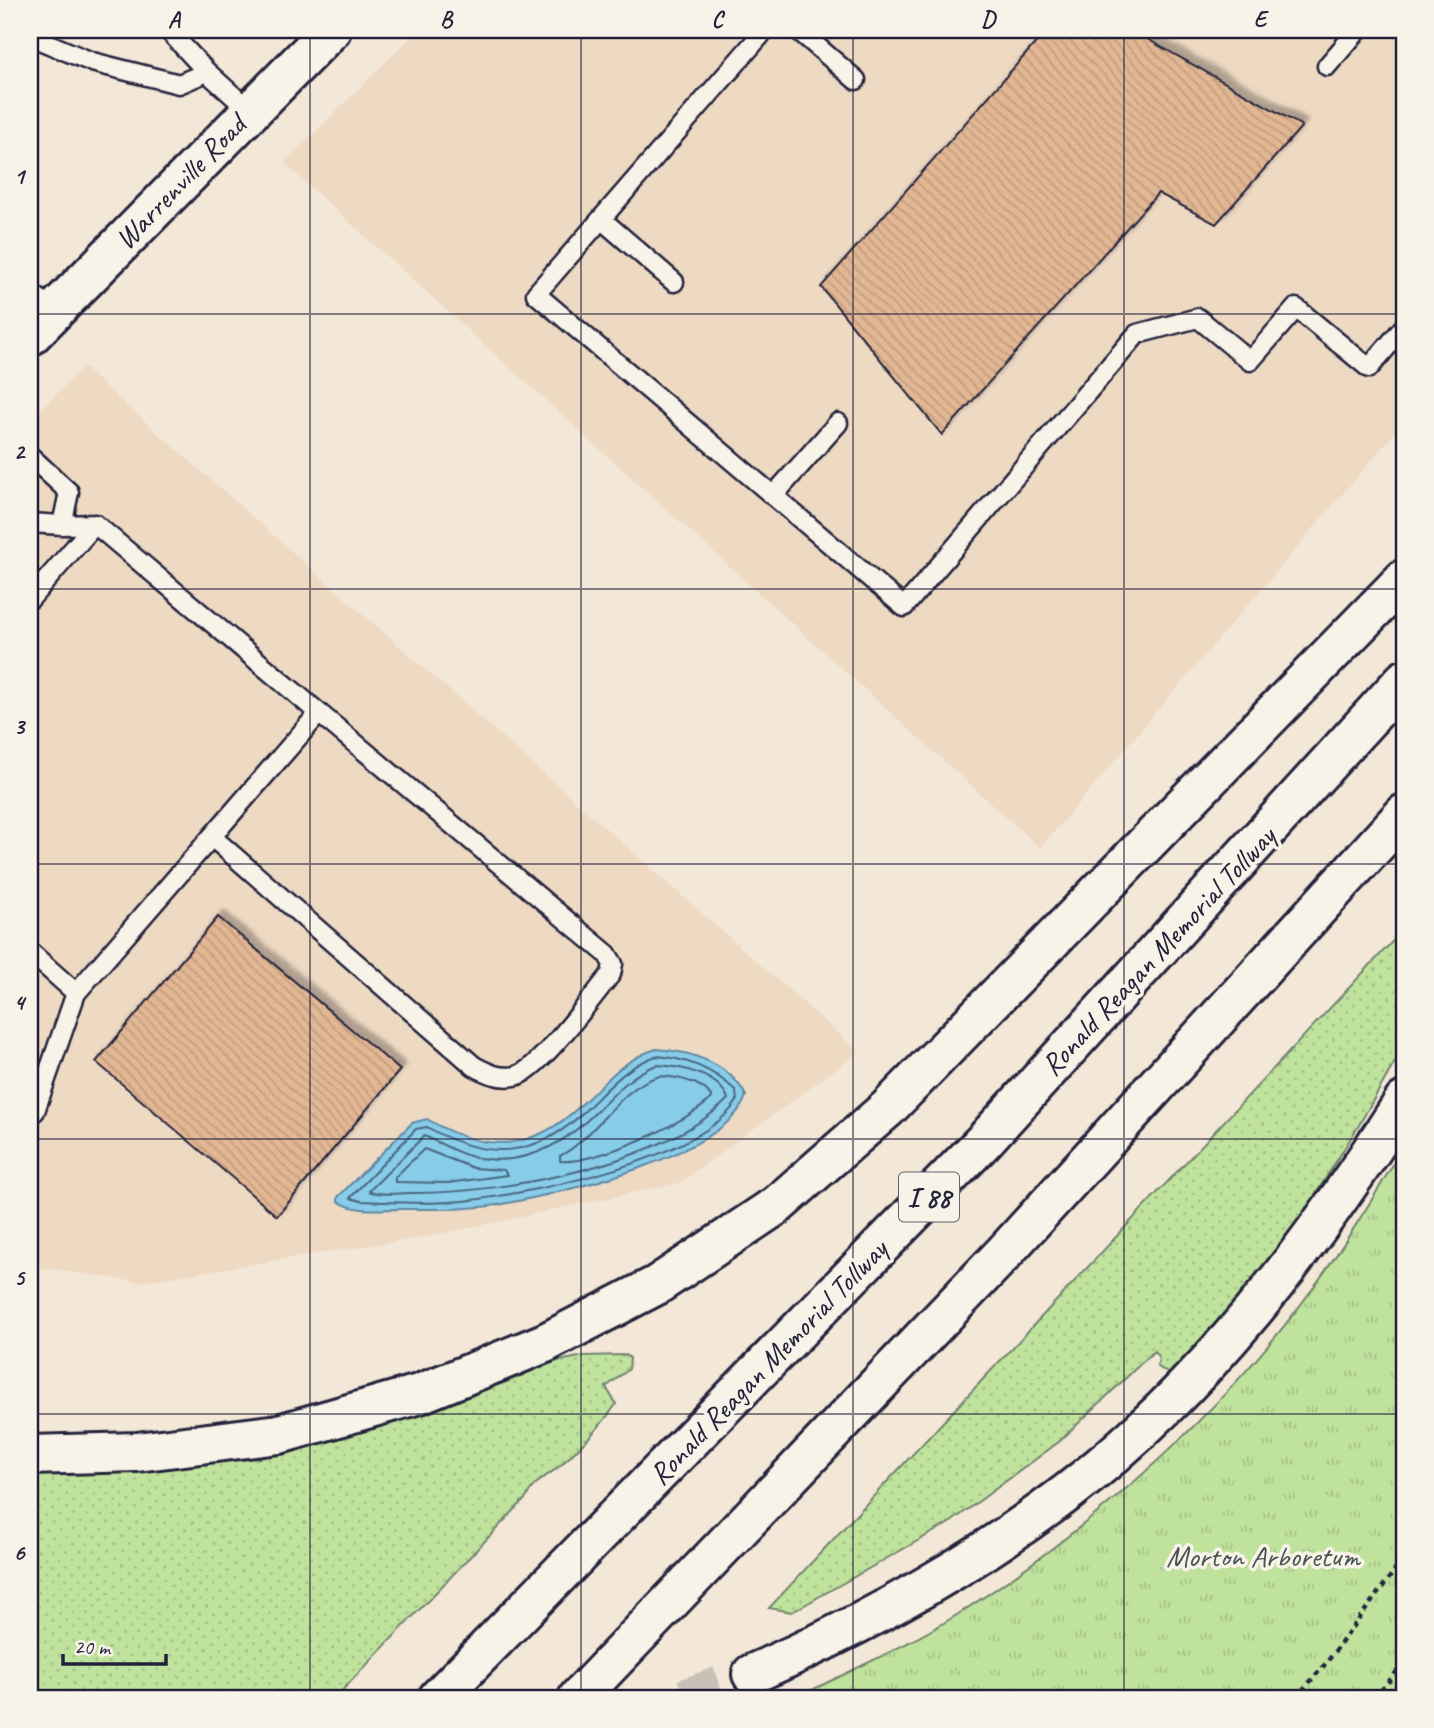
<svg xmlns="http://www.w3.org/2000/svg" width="1434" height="1728" font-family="Caveat,sans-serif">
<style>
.built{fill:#eed9c3}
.grass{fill:url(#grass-dots);stroke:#70826c;stroke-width:2}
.park{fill:url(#park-tufts);stroke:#70826c;stroke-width:2}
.water{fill:#87cce8;stroke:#5f88a3;stroke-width:2}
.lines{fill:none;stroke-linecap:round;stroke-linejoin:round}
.shore{stroke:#4a6680;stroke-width:2}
.building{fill:url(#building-back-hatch);stroke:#22223b;stroke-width:2;filter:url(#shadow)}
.highway-tunnel{stroke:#c9c0b8;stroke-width:38;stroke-dasharray:38 19;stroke-linecap:butt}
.lane-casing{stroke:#22223b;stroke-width:23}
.secondary-casing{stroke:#22223b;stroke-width:44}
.highway-casing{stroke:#22223b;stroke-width:44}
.path{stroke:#22223b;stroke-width:4.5;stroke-dasharray:5 5;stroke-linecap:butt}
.lane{stroke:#f7f3e8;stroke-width:18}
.secondary{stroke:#f7f3e8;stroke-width:38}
.highway{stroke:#f7f3e8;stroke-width:38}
.grid{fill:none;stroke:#22223b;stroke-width:2;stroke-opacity:0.55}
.labels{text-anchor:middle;stroke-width:7;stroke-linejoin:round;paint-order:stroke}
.shield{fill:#f7f3e8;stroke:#62616f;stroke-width:2}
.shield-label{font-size:28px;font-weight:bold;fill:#22223b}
.street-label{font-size:30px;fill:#22223b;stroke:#f7f3e8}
.park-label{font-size:30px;fill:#495254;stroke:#f7f3e8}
.neatline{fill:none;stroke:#22223b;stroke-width:2.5}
.grid-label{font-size:23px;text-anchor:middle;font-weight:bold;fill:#22223b}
</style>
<defs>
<pattern id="grass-dots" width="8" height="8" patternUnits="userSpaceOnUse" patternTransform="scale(1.75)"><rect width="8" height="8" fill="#bfe39d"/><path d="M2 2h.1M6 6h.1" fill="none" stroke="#a4c288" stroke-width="1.8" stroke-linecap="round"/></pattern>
<pattern id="park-tufts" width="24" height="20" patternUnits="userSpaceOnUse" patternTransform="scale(1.75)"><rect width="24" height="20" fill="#bfe39d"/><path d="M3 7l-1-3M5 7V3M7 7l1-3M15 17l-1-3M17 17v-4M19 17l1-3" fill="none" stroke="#a4c288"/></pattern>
<pattern id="building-back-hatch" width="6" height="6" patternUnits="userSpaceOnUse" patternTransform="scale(1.75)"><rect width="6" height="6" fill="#e2b793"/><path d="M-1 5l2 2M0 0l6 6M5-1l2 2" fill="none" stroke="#c29d80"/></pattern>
<filter id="shadow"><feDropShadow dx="6" dy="-6" stdDeviation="2" flood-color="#0004"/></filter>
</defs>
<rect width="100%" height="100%" fill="#f3e7d7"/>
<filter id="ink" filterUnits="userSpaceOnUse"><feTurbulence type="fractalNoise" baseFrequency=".0143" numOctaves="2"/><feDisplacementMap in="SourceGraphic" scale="14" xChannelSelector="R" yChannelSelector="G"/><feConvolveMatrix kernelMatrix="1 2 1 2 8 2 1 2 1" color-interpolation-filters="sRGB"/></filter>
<g filter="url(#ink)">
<path class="built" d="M418,30h986v392l-364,426 -756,-685z
M83,367l776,685 -180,131 -249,53 -291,46 -109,-16v-845z"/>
<path class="grass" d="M1404,929v117l-45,79 -76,121 -110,131 -16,-11 2,-8 -5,-7 -94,90 -109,81 -159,90 -23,-4z
M626,1355l4,3 -1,11 -23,18 10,17c-15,23 -35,42 -55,61 -10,9 -31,19 -34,32l-192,201h-305v-228l412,-66 67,-23 40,-18 35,-7z"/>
<path class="park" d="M1404,1146v552h-608c53,-27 114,-53 164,-85 140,-91 273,-208 368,-346 27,-39 52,-80 76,-121z"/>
<path class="water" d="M656,1049c34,2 74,14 90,47 -19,59 -182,96 -238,107 -35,7 -72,6 -107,6 -20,0 -47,4 -63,-8v-4l74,-74 15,-4c58,35 107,33 156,-16 23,-22 41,-44 73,-54z"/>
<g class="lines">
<path class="shore" d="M656,1056c32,2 57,13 80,35l1,10c-38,60 -218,96 -286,101 -30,2 -61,0 -90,-1l-11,-3 66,-69 11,-2c60,35 112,31 161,-19 21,-21 39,-42 68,-52z
M657,1065c23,1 63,10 71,34 -64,65 -227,95 -317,94 -12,0 -31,3 -42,-2l55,-55c18,7 34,19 54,22 46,8 85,-13 116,-44 20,-19 36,-40 63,-49z
M660,1076c16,1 45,6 52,22 -25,25 -117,66 -152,63v-5c38,-20 58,-69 100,-80z
M424,1149l49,19 31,2 3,5 -59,8 -53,-1v-5z"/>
</g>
<path class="building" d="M1047,30h84l171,96 -86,98 -58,-31 -216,242 -121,-148z
M218,917l182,153 -123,146 -181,-154z"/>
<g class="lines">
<path class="highway-tunnel" d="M684,1698l68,-24"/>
<g class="lane-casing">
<path id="lane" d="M168,30l39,42 43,39
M765,30l-229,264 368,313 233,-273 61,-16 52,43 46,-53 73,60 35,-41
M798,30l58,50
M30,36l62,26 87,22 28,-12
M1327,66l31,-36
M601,219l73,63
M30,291l23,21
M30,456l39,36 -7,33 -32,-2
M773,496l65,-73
M30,599l65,-75
M212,837l262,229c13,7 25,13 41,10 24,-5 78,-80 96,-102l2,-10 -6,-10 -288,-241
M30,952l46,41
M30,1115l5,-4 41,-118 243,-280 -224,-189 -33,1"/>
</g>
<g class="secondary-casing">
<path id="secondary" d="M30,336l301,-306"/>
</g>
<g class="highway-casing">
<path id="highway" d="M30,1455l107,-3 142,-18 140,-40 126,-51 112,-58 120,-80 111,-97 516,-529
M752,1674c112,-49 219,-108 316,-182 137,-105 244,-247 336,-391
M438,1698l546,-557 420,-461
M578,1698l424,-443 402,-441"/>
</g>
<path class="path" d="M1296,1698l31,-36 77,-104
M1375,1698l24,-29 5,-14"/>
<use href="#lane" class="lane"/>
<use href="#secondary" class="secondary"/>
<use href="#highway" class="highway"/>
</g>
</g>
<path class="grid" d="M310,30v1668M581,30v1668M853,30v1668M1124,30v1668M30,314h1374M30,589h1374M30,864h1374M30,1139h1374M30,1414h1374"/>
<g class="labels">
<rect class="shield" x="899" y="1172.5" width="60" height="49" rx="5"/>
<g class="shield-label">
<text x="929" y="1207">I 88</text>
</g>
<g class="street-label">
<text transform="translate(180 182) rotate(-46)" y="10">Warrenville Road</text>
<text transform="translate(1158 951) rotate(-47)" y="10">Ronald Reagan Memorial Tollway</text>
<text transform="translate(768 1362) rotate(-46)" y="10">Ronald Reagan Memorial Tollway</text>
</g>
<g class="park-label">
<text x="1263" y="1566">Morton Arboretum</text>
</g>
</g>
<rect width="1434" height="1728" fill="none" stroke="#f7f3e8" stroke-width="77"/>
<path d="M63 1654v10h103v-10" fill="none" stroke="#22223b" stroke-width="3.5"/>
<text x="74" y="1654" font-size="21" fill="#22223b" stroke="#f7f3e8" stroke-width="5" paint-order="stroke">20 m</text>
<rect x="38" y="38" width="1358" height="1652" class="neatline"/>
<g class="grid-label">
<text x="174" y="27">A</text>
<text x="446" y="27">B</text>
<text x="717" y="27">C</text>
<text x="988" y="27">D</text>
<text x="1260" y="27">E</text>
<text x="19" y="184">1</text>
<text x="19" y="459">2</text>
<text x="19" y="734">3</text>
<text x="19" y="1010">4</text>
<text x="19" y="1285">5</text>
<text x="19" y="1560">6</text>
</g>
</svg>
